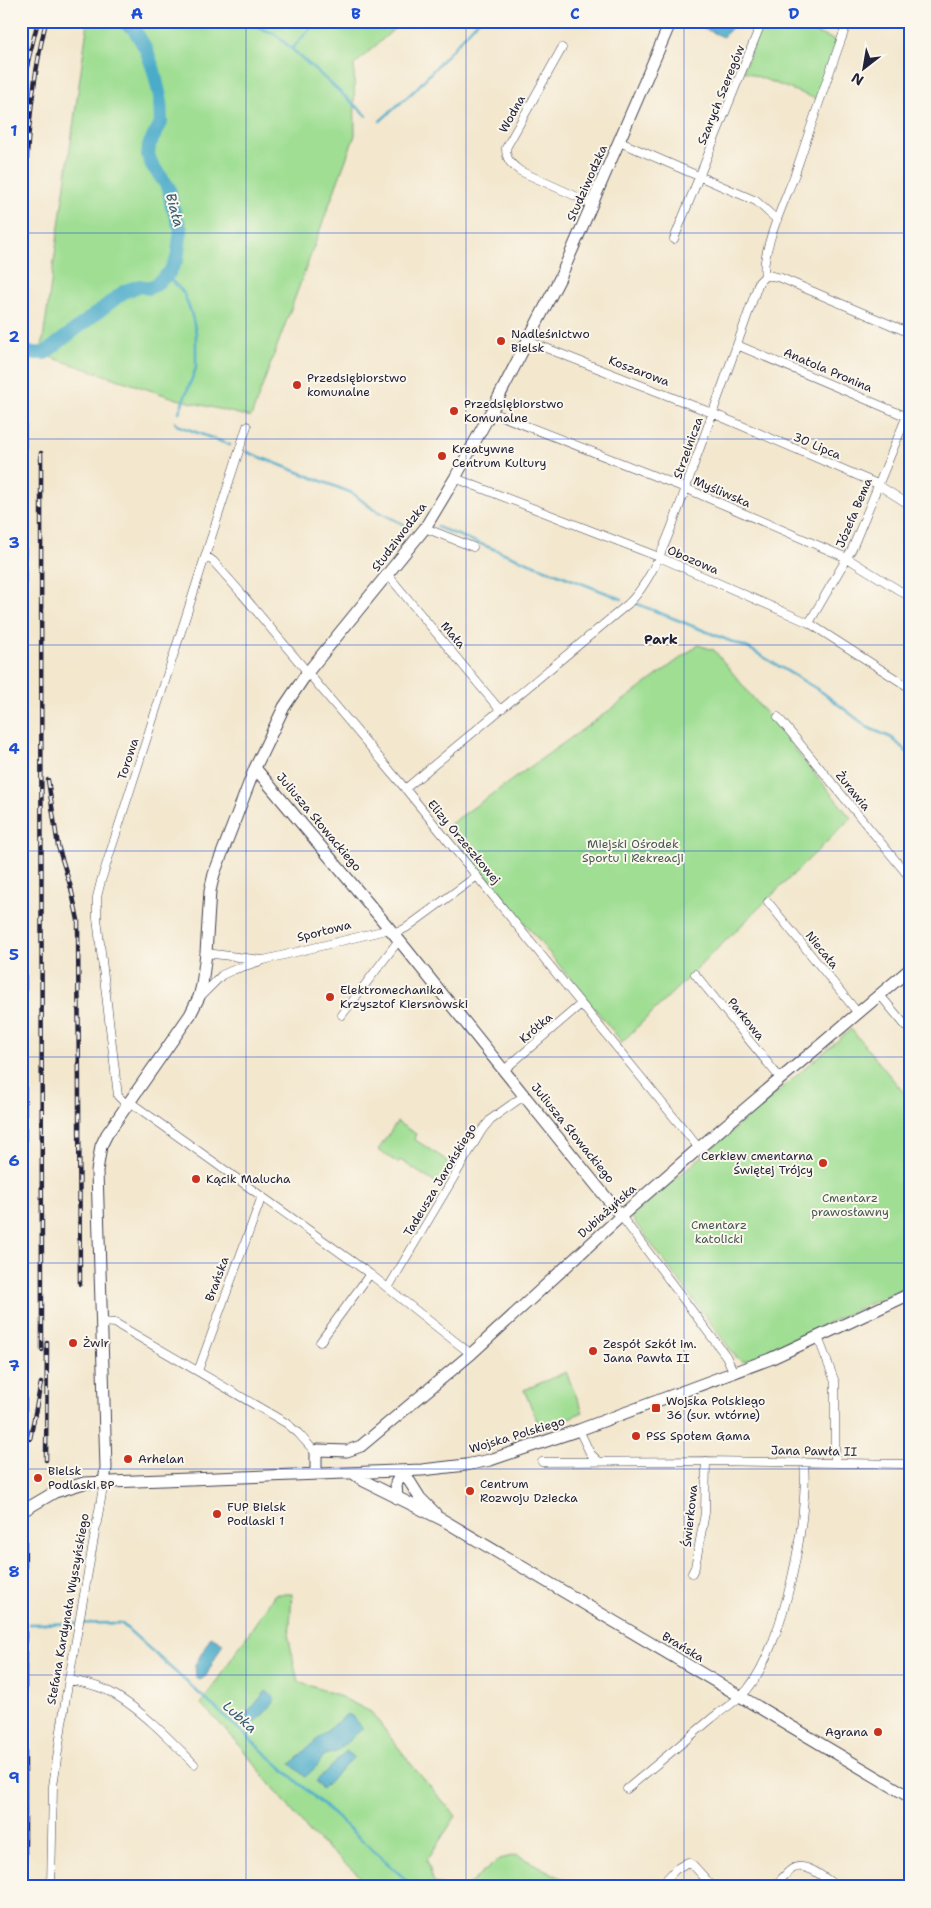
<svg xmlns="http://www.w3.org/2000/svg" width="931" height="1908" font-family="'Shantell Sans',sans-serif">
<style>
.green{fill:#9fde93;stroke:#608067}
.water{fill:#4bacca;stroke:#366782}
.lines{fill:none;stroke-linecap:round;stroke-linejoin:round}
.stream{stroke:#4bacca;stroke-width:2.5}
.river{stroke:#4bacca;stroke-width:14}
.street-casing{stroke:#414051;stroke-width:9}
.secondary-casing{stroke:#414051;stroke-width:13}
.street{stroke:#fff;stroke-width:8}
.secondary{stroke:#fff;stroke-width:11}
.rail-casing{stroke:#22223b;stroke-width:4.5}
.rail{stroke:#fbf7ec;stroke-width:2.5;stroke-dasharray:8;stroke-linecap:butt}
.grid{fill:none;stroke:#1d4ed8;stroke-width:1;stroke-opacity:0.55}
.poi-dot{fill:#c8321e;stroke:#fbf7ec;stroke-width:2}
.labels{text-anchor:middle;stroke-width:4;stroke-linejoin:round;paint-order:stroke}
.street-label{font-size:12px;fill:#22223b;stroke:#fbf7ec}
.poi-label{font-size:12px;fill:#22223b;stroke:#fbf7ec;text-anchor:start}
.park-label{font-size:12px;fill:#485a55;stroke:#fbf7ec}
.water-label{font-size:14px;font-style:italic;fill:#325974;stroke:#fbf7ec}
.neighbourhood-label{font-size:14px;font-weight:bold;fill:#22223b;stroke:#fbf7ec}
.neatline{fill:none;stroke:#1d4ed8;stroke-width:2}
.grid-label{font-size:16px;text-anchor:middle;font-weight:bold;fill:#1d4ed8}
</style>
<rect width="100%" height="100%" fill="#fbf7ec"/>
<filter id="ink" filterUnits="userSpaceOnUse"><feTurbulence type="fractalNoise" baseFrequency=".02" numOctaves="2"/><feDisplacementMap in="SourceGraphic" scale="10" xChannelSelector="R" yChannelSelector="G"/><feConvolveMatrix kernelMatrix="1 2 1 2 8 2 1 2 1" color-interpolation-filters="sRGB"/></filter>
<filter id="wash" filterUnits="userSpaceOnUse"><feTurbulence type="fractalNoise" baseFrequency=".0096" numOctaves="4" result="noise"/><feDisplacementMap in="SourceGraphic" scale="20" xChannelSelector="R" yChannelSelector="G"/><feGaussianBlur stdDeviation="1.12" result="paint"/><feColorMatrix in="noise" values="0 0 0 0 0 0 0 0 0 0 0 0 0 0 0 0 0 1.4 0 .05"/><feComposite in="paint" operator="in"/></filter>
<g filter="url(#wash)">
<rect width="100%" height="100%" fill="#f3e7ce"/>
<path class="green" d="M88,21h315l-49,44 1,70 -104,282 -74,-18 -136,-45z
M762,21h23l55,21 -21,58 -76,-29z
M698,645l16,5 137,168 -229,224 -176,-215 182,-130z
M851,1029l59,71v185l-164,76h-4l-6,-4 -105,-140z
M397,1122l19,12 -2,5 40,26 -14,21 -40,-26 -2,3 -20,-13z
M566,1372l17,40 -42,18 -17,-40z
M275,1594h17l-3,45 9,43 37,12 36,18 44,57 41,47 -29,44 7,23 12,4h-81l-2,-8 -54,-47 -73,-91 -35,-37z
M517,1855l52,27 -4,5h-99l33,-28z"/>
<path class="water" d="M732,21l-1,8 -8,8 -33,-15z
M211,1636l12,7 -17,33 -6,4 -4,-2 -1,-13z
M266,1691l9,7 -2,6 -19,20 -9,-8z
M347,1714l5,2 11,12 -27,24 -12,3 -6,10 -13,12 -14,-13 15,-15z
M346,1751l8,6 -32,32 -6,-8z"/>
<g class="lines">
<path class="stream" d="M241,21l34,13 92,82
M292,49l25,-28
M380,121l35,-31 63,-69
M166,275l17,17 8,20 5,21v35l-17,44
M175,422l2,3 53,20
M247,452l105,41 21,16 38,19
M437,527l185,72
M635,603l115,46 72,43 47,36 23,10 18,17
M29,1624l92,-1 293,264"/>
<path class="river" d="M21,353h24l80,-62 15,-5 8,2 7,-3 14,-12 8,-14 4,-29 -9,-24 -3,-18 -17,-23 -4,-10 1,-10 12,-22 -1,-26 -6,-26 -8,-22 -12,-20 -12,-8"/>
</g>
</g>
<g filter="url(#ink)">
<g class="lines">
<g class="street-casing">
<path id="street" d="M562,48l-56,100c0,12 5,16 14,23l73,33
M620,142l136,59 21,19
M674,239l88,-218
M765,276c-5,-23 21,-78 30,-102 17,-51 34,-102 53,-153
M765,276h7l9,2 129,55
M528,341l184,72 163,70 35,22
M737,345l173,73
M491,412l194,76 162,70 63,39
M455,478l204,79 150,66 101,65
M425,528l48,19
M206,556l7,5 29,33 161,192 296,362
M388,575l112,135
M809,623l43,-74 58,-141
M778,717l132,161
M405,789l223,-185c32,-30 54,-107 69,-148 21,-58 42,-116 62,-174l6,-6
M768,902l90,111
M394,934l12,-6 71,-52
M206,953l56,7
M695,974l85,104
M880,995l30,36
M201,996l21,-21 11,-5 31,-10 126,-31
M342,1015l57,-75
M504,1070l77,-66
M130,1102l240,172 101,80
M127,1105l-9,-9 -21,-178v-21l4,-16 146,-455
M621,1216l105,140 8,17
M388,1288l94,-158 9,-11 34,-24
M102,1322l13,1 171,100 12,10 18,20
M818,1337l17,45v80
M320,1342l50,-68
M198,1371l64,-175
M579,1430l11,23 8,8
M542,1462l164,-1 204,3
M692,1573l3,-6 10,-54 1,-52
M69,1680c12,2 26,5 37,10 31,15 64,49 88,74
M627,1789c28,-23 56,-47 84,-70 11,-9 26,-18 36,-29 37,-46 62,-170 57,-228
M51,1887l2,-101 13,-90 38,-214
M659,1887l17,-18 12,-7 5,3 20,22
M774,1887c6,-6 11,-13 18,-18 13,-9 35,11 46,18"/>
</g>
<g class="secondary-casing">
<path id="secondary" d="M255,768l139,166 227,282
M403,1471l17,27 15,15
M353,1473l11,8 79,39 467,277
M316,1474v-21l2,-3 29,1 14,-5 110,-92 150,-138 78,-68 211,-179
M104,1482l2,-14 -9,-297 4,-25 6,-12 83,-119 9,-18 3,-12 4,-32 4,-62 4,-17 41,-106 29,-61 23,-34 118,-145 30,-50 36,-66 69,-134 111,-257
M397,1498l-1,-15 7,-12
M21,1512l34,-20 29,-9 338,-13 44,-5 24,-5 89,-30 191,-71 140,-65"/>
</g>
<use href="#street" class="street"/>
<use href="#secondary" class="secondary"/>
<g class="rail-casing">
<path id="rail" d="M21,106l7,-45 10,-40
M41,453l1,897
M48,780l10,66 13,42 7,32 2,364
M30,1439l11,-56
M46,1460l1,-117
M25,1887l-1,-1648c1,-74 5,-146 22,-218"/>
</g>
<use href="#rail" class="rail"/>
</g>
</g>
<path class="grid" d="M246,21v1866M466,21v1866M684,21v1866M21,233h889M21,439h889M21,645h889M21,851h889M21,1057h889M21,1263h889M21,1469h889M21,1675h889"/>
<g class="poi-dot">
<circle cx="501" cy="341" r="5"/>
<circle cx="297" cy="385" r="5"/>
<circle cx="454" cy="411" r="5"/>
<circle cx="442" cy="456" r="5"/>
<circle cx="330" cy="997" r="5"/>
<circle cx="823" cy="1163" r="5"/>
<circle cx="196" cy="1179" r="5"/>
<circle cx="73" cy="1343" r="5"/>
<circle cx="593" cy="1351" r="5"/>
<rect x="651" y="1403" width="10" height="10" rx="2.5"/>
<circle cx="636" cy="1436" r="5"/>
<circle cx="128" cy="1459" r="5"/>
<circle cx="38" cy="1478" r="5"/>
<circle cx="470" cy="1491" r="5"/>
<circle cx="217" cy="1514" r="5"/>
<circle cx="878" cy="1732" r="5"/>
</g>
<g class="labels">
<g class="street-label">
<text transform="translate(721 95) rotate(-68)" y="4">Szarych Szeregów</text>
<text transform="translate(512 114) rotate(-61)" y="4">Wodna</text>
<text transform="translate(587 183) rotate(-66)" y="4">Studziwodzka</text>
<text transform="translate(828 370) rotate(23)" y="4">Anatola Pronina</text>
<text transform="translate(639 371) rotate(21)" y="4">Koszarowa</text>
<text transform="translate(817 446) rotate(23)" y="4">30 Lipca</text>
<text transform="translate(688 448) rotate(-70)" y="4">Strzelnicza</text>
<text transform="translate(722 492) rotate(23)" y="4">Myśliwska</text>
<text transform="translate(854 513) rotate(-67)" y="4">Józefa Bema</text>
<text transform="translate(399 537) rotate(-53)" y="4">Studziwodzka</text>
<text transform="translate(693 560) rotate(23)" y="4">Obozowa</text>
<text transform="translate(453 635) rotate(50)" y="4">Mała</text>
<text transform="translate(128 759) rotate(-72)" y="4">Torowa</text>
<text transform="translate(853 791) rotate(51)" y="4">Żurawia</text>
<text transform="translate(319 822) rotate(50)" y="4">Juliusza Słowackiego</text>
<text transform="translate(464 842) rotate(50)" y="4">Elizy Orzeszkowej</text>
<text transform="translate(324 931) rotate(-14)" y="4">Sportowa</text>
<text transform="translate(822 950) rotate(51)" y="4">Niecała</text>
<text transform="translate(746 1019) rotate(51)" y="4">Parkowa</text>
<text transform="translate(536 1028) rotate(-41)" y="4">Krótka</text>
<text transform="translate(573 1133) rotate(51)" y="4">Juliusza Słowackiego</text>
<text transform="translate(440 1180) rotate(-59)" y="4">Tadeusza Jarońskiego</text>
<text transform="translate(607 1211) rotate(-42)" y="4">Dubiażyńska</text>
<text transform="translate(217 1279) rotate(-70)" y="4">Brańska</text>
<text transform="translate(517 1435) rotate(-17)" y="4">Wojska Polskiego</text>
<text transform="translate(814 1451) rotate(1)" y="4">Jana Pawła II</text>
<text transform="translate(690 1516) rotate(-84)" y="4">Świerkowa</text>
<text transform="translate(68 1609) rotate(-80)" y="4">Stefana Kardynała Wyszyńskiego</text>
<text transform="translate(683 1647) rotate(31)" y="4">Brańska</text>
</g>
<g class="poi-label">
<text x="511" y="338">Nadleśnictwo<tspan x="511" dy="14">Bielsk</tspan></text>
<text x="307" y="382">Przedsiębiorstwo<tspan x="307" dy="14">komunalne</tspan></text>
<text x="464" y="408">Przedsiębiorstwo<tspan x="464" dy="14">Komunalne</tspan></text>
<text x="452" y="453">Kreatywne<tspan x="452" dy="14">Centrum Kultury</tspan></text>
<text x="340" y="994">Elektromechanika<tspan x="340" dy="14">Krzysztof Kiersnowski</tspan></text>
<text x="813" y="1160" text-anchor="end">Cerkiew cmentarna<tspan x="813" dy="14">Świętej Trójcy</tspan></text>
<text x="206" y="1183">Kącik Malucha</text>
<text x="83" y="1347">Żwir</text>
<text x="603" y="1348">Zespół Szkół im.<tspan x="603" dy="14">Jana Pawła II</tspan></text>
<text x="666" y="1405">Wojska Polskiego<tspan x="666" dy="14">36 (sur. wtórne)</tspan></text>
<text x="646" y="1440">PSS Społem Gama</text>
<text x="138" y="1463">Arhelan</text>
<text x="48" y="1475">Bielsk<tspan x="48" dy="14">Podlaski BP</tspan></text>
<text x="480" y="1488">Centrum<tspan x="480" dy="14">Rozwoju Dziecka</tspan></text>
<text x="227" y="1511">FUP Bielsk<tspan x="227" dy="14">Podlaski 1</tspan></text>
<text x="868" y="1736" text-anchor="end">Agrana</text>
</g>
<g class="park-label">
<text x="633" y="848">Miejski Ośrodek<tspan x="633" dy="14">Sportu i Rekreacji</tspan></text>
<text x="850" y="1202">Cmentarz<tspan x="850" dy="14">prawosławny</tspan></text>
<text x="719" y="1229">Cmentarz<tspan x="719" dy="14">katolicki</tspan></text>
</g>
<g class="water-label">
<text transform="translate(175 210) rotate(75)" y="5">Biała</text>
<text transform="translate(240 1717) rotate(42)" y="5">Lubka</text>
</g>
<g class="neighbourhood-label">
<text x="661" y="644">Park</text>
</g>
</g>
<rect width="931" height="1908" fill="none" stroke="#fbf7ec" stroke-width="55"/>
<g transform="translate(864 68) rotate(211)" stroke="#fbf7ec" stroke-width="4" paint-order="stroke">
<path d="M0-4L9 19L0 12L-9 19Z" fill="#22223b"/>
<text y="-8" font-size="14" font-weight="bold" text-anchor="middle" fill="#22223b">N</text>
</g>
<rect x="28" y="28" width="876" height="1852" class="neatline"/>
<g class="grid-label">
<text x="137" y="19">A</text>
<text x="356" y="19">B</text>
<text x="575" y="19">C</text>
<text x="794" y="19">D</text>
<text x="14" y="136">1</text>
<text x="14" y="342">2</text>
<text x="14" y="548">3</text>
<text x="14" y="754">4</text>
<text x="14" y="960">5</text>
<text x="14" y="1166">6</text>
<text x="14" y="1371">7</text>
<text x="14" y="1577">8</text>
<text x="14" y="1783">9</text>
</g>
</svg>
